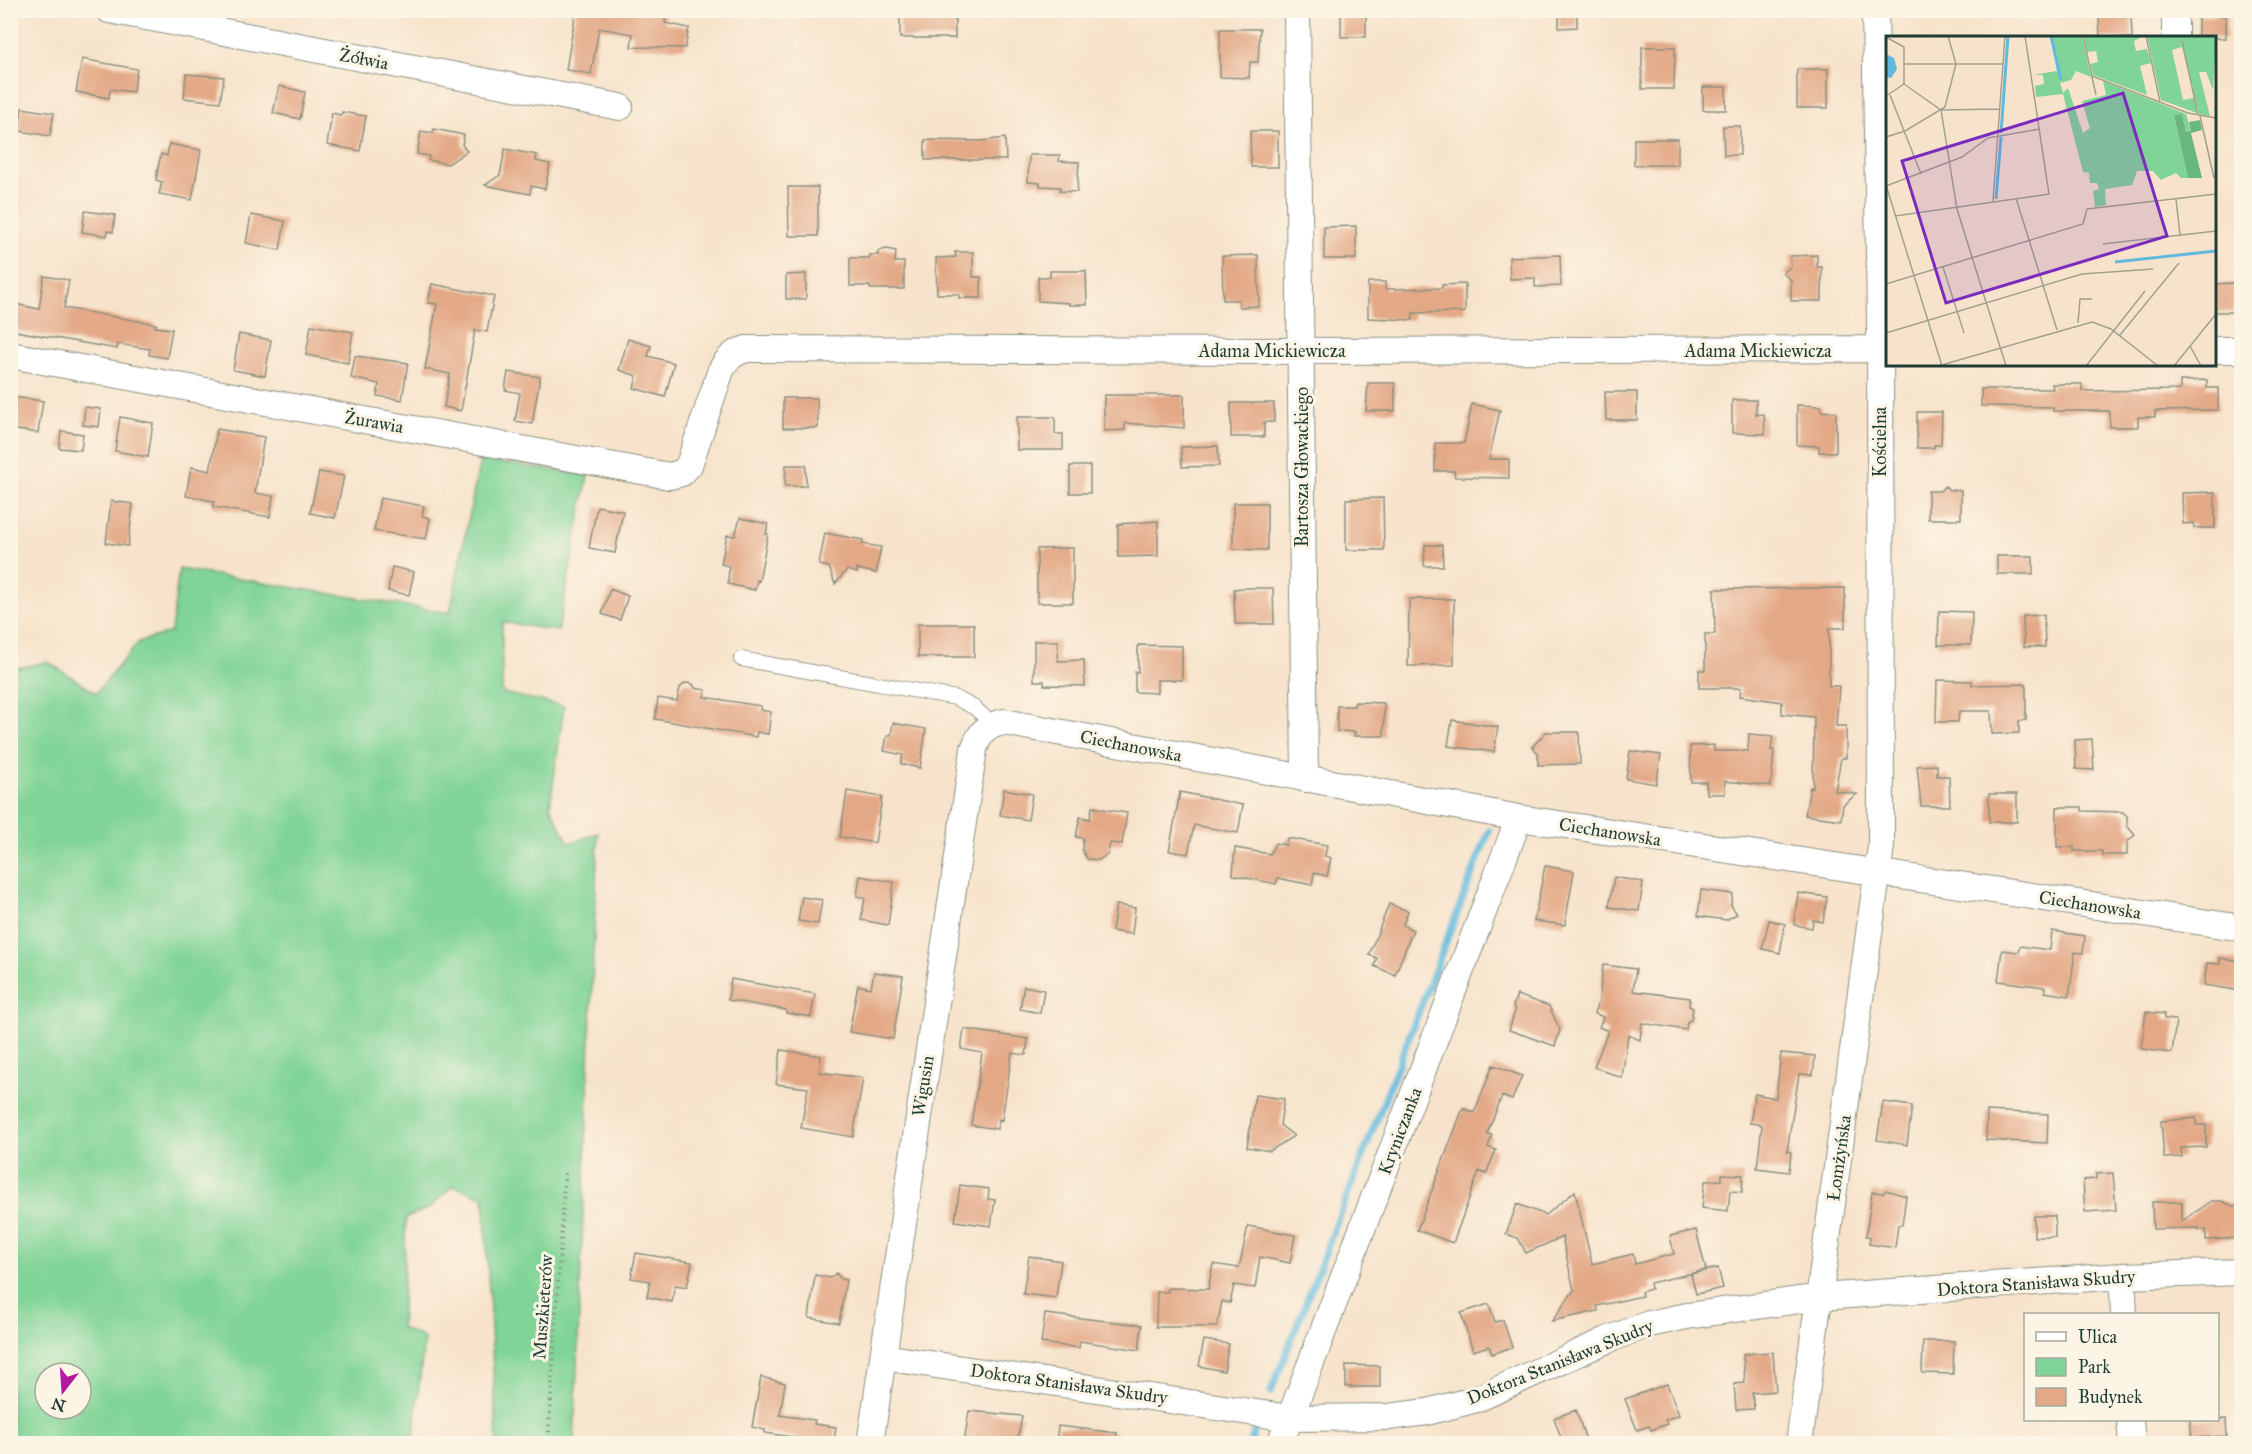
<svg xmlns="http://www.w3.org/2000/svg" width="2252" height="1454" font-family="'IM FELL Great Primer',serif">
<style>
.green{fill:#80d497;stroke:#508866;stroke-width:1.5;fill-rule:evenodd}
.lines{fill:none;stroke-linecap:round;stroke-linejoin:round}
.stream{stroke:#61bade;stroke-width:7}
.building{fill:#e3a886}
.service-casing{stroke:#8b9080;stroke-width:16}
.minor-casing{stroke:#8b9080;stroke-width:28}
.path{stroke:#8b9080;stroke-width:4;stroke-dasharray:1.5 4.5;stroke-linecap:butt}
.service{stroke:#fff;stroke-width:14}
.minor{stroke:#fff;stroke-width:26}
.labels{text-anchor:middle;stroke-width:6;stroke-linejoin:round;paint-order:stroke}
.street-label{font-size:18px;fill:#1f3d34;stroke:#fcf5e5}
.inset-river{fill:none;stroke:#61bade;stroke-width:3}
.inset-road{fill:none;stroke:#a1a18f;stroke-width:1.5}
.view{fill:#7b2cbf;fill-opacity:0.15;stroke:#7b2cbf;stroke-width:3}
.inset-edge{fill:none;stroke:#1f3d34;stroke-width:3}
</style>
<rect width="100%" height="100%" fill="#fcf5e5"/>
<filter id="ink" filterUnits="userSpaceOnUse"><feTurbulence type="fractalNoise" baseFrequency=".0167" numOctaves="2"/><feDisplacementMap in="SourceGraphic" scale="12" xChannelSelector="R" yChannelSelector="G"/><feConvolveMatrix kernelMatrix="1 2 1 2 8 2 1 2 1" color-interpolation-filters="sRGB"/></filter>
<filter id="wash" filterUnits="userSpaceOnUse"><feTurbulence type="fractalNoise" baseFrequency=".008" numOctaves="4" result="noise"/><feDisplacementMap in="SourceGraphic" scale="24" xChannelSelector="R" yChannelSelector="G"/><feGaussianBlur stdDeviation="1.35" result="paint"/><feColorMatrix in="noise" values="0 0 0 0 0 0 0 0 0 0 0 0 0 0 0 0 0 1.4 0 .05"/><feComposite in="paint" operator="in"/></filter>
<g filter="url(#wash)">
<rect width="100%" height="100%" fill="#f7e3cb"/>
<path class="green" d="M480,460l108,15 -30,156 -56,-9v71l62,13 -14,100 19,37 29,-10 -24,610h-77l-13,-246 -31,-11 -22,21 -25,11 -5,110 23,10 -11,105h-402v-774l37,-7 48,31 43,-51 32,-10 8,-63 271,44zM45,1373h36v36h-36z"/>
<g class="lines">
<path class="stream" d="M1271,1392l218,-561
M1250,1444l5,-14"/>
</g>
<g id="blocks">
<path class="building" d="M576,10h90l-1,13 24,5 -4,20 -54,-1 2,-13 -34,-6 -8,46 -25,-4z
M900,10h52v6l3,-1v23h-55z
M1341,10h25v27h-25z
M1559,10h18v17l-18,1z
M2099,15h32l1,23h-32z
M2198,16h28v22h-28z
M1220,29h40l-2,33h-8l-1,16 -29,-1z
M1642,47h33l-1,42h-32z
M82,59l55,10 -4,23 -23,-3 -1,9 -33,-6z
M1797,69h31v39h-31z
M186,74l38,3 -4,25 -36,-4z
M279,86l26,6 -5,27 -27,-6z
M1703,87h23v23h-23z
M22,108l32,5 -4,23 -31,-5z
M342,112l24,4 -6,35 -33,-6 5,-32 9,2z
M1723,126h17v29h-16z
M434,129l30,6 -2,10 5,6 -19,13 -20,-4 1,-4 -12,-2 4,-23 12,2z
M1250,131h28v36h-27z
M1005,138l1,22h-81v-20l56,1z
M1634,139h44v26h-44z
M169,144l32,6 -9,50 -33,-6 3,-12 -6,-2 2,-12 3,-14 6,2z
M505,149l32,6 -1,6 14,3 -5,25 -14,-3 -1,8 -45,-9 15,-10z
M1029,155h31l-1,6 20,1 -2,30 -17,-1v-4l-20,-1v-3l-12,-1z
M788,187h30v49h-29z
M85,211l30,4 -2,17 -5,-1 -1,5 -25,-4z
M251,215l34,6 -5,29 -34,-7z
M1356,226v33h-32v-32z
M887,249l9,2 -1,11h9v27h-34v-3h-20v-28h19l1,-3h8v-4z
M955,252h18v25h8v21h-22v-4h-22l-1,-36 20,-1z
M1258,255l1,51 -20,1v-7h-16l-1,-44z
M1560,255l1,31 -26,1v-9l-25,1 -1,-22z
M1817,255v12h5v34h-31v-21l-8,-7 8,-7 -1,-10z
M1050,271h36l1,34h-18v-2l-31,-2v-24h12z
M806,274v25h-20v-24z
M44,276l25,4 -5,28 92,16 -1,3 17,2 -5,29 -18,-3 1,-6 -32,-5 -1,5 -107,-19v-27l29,6z
M1368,282h17v7l57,-1v-3l23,-1v28l-52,1v7l-45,-2z
M2234,283v29h-20v-28z
M432,284l62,12 -7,36 -12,-2 -14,81 -17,-4 6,-33 -25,-5 12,-65 -9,-1z
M311,325l42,7 -5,31 -42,-8z
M239,334l32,6 -6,36 -32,-6z
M628,339l23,7 -3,10 26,7 -9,34 -31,-9 3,-12 -18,-6z
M355,356l53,7 -6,37 -25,-4 2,-12 -28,-6z
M508,372l32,5 -8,47 -17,-3 5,-28 -15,-3z
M2207,380v8h11v22l-63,1v6h-17v10h-28l-1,-16h-56v-4l-72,-1v-17h72l-1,-5h30v7l98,-1v-9z
M1368,383h27v28h-29z
M1605,392h32v28h-31z
M1104,395h80v33l-59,-5v7l-21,1z
M13,397l30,4 -5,32 -28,-4z
M783,398h34l1,30h-35z
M1732,400h24v15l8,-1 1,20 -33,-1z
M1231,403h43v19h-10v15h-33z
M1472,404l28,6 -11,49h20v19l-54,-1 -1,-6h-19v-28h29z
M1797,405l24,1v5l15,1v40h-17v-6l-22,-1z
M85,407l16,2 -2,18 -16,-2z
M1917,412h25l-1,33h-7v3h-17z
M120,417l33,6 -5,34 -33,-6z
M1017,417h38v17h8v16h-46z
M217,429l47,8 -9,56 18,3 -3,21 -57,-10 1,-6 -28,-5 5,-29 19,4z
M61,431l22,3 -2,16 -22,-2z
M1218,446l1,20 -37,1 -1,-20z
M786,465h20v21h-21z
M1070,466h20v27h-20z
M319,472l25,4 -9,42 -25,-5z
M1945,486l4,4h12v29h-33v-28h12z
M2215,492v36h-21v-5l-11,1 -1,-31z
M380,498l44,8 -2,10 8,2 -4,21 -52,-8z
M1383,498l1,52h-38v-51z
M111,501l22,3 -5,42 -22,-3z
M1233,503h34v47l-34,-1z
M597,506l26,5 -8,42 -26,-5z
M740,518l28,6 -2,10h2l-9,47 -2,-1 -2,10 -27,-6 1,-18 -8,-2 6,-29 8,1z
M1158,521v35l-40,1v-33z
M825,533l38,7 -1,4 19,3 -5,26 -19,-4v4l-10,-3 -12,14 -6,-17 -10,-2z
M1425,545h17l1,21h-19z
M1073,548v55h-36v-54z
M1997,556h36v18h-36z
M392,567l22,5 -5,23 -21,-4z
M1243,588h30l1,36h-39l-1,-35z
M1845,588v40h-16v58h10l-3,40h10v32h-5l-6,33 22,3 -14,11 -2,15 -36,-5 5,-28 3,1 1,-71 -32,-3v-12l-42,-6 1,-8h-42v-18h6v-36h10l-1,-45z
M610,589l18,7 -8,24 -18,-6z
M1409,599h45v66l-46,1z
M1939,611l33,1 -1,33h-33z
M2044,615l1,32h-21l-1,-31z
M918,624h56v33h-56z
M1034,641h24v20l26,-1 1,26 -41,-1v-4h-10z
M1138,645l44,1v34h-25v13l-22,-1v-20h3z
M1937,680l35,1v4l54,-1v36l-7,1v12l-27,1 -1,-23h-32l-1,11h-22z
M685,683l8,1 2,4 11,2 -2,7 57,9 -1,4 11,2 -3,22 -11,-2 -1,5 -101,-18 3,-21 19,3 3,-13z
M1355,702l29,1v33h-30l1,-4 -18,-1v-25h17z
M1452,720l46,7 -4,25 -46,-6z
M893,723l33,6 -6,39 -19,-4 2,-9 -19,-4 3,-15 4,-1z
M1546,732h33l1,32 -42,1v-12l-6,-6z
M1749,734l24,2 -2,14h3l-3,36 -46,-5v13h-18l-1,-12h-15l-1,-36 24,-1v6h34z
M2092,739l2,31 -18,-1 -1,-29z
M1630,751l31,4 -5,29 -30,-5z
M1937,765v11h12l1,30h-29l-4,-40z
M1004,789l28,5 -4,26 -28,-5z
M847,791l35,6 -7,46 -35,-6z
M1180,792l63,13 -5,28 -44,-8 -6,29 -19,-3z
M1989,794h28v28h-28z
M1092,807l35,6 -5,31 -12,-1 -2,11 -9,6 -12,-1 -5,-9 1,-12 -7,-1 4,-20 10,2z
M2057,807h25v4l41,1 4,4v10l8,9 -8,7v13h-25v-4h-28v-4h-17z
M1287,838l40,7 -2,11 6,2 -4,18 -13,-3 -2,12 -34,-7 -2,6 -43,-9 2,-27 35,6 5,-11 11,2z
M1545,866l29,5 -9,54 -31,-4z
M860,876l34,6 -6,43 -27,-5 4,-22 -8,-2z
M1614,877l29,5 -4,29 -30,-4z
M1701,890l32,4 -2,11 6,9 -11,6 -28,-4z
M1798,893l29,4 -4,25 -10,-2 -1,8 -18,-3z
M802,897l20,3 -4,24 -20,-3z
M1389,904l19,7 -5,14 10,5 -18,45 -21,-9 3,-8 -8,-3z
M1116,905l19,3 -3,26 -20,-3z
M1769,920l16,4 -5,29 -18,-4z
M2052,931l33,5 -2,17 -8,-1 -6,44 -24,-4v-5l-47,-6 4,-31 17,2 1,-6 30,4z
M2220,958l21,3v30l-37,-6 3,-22 13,1z
M1603,965l33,4 -3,22 57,7 -1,8 4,2 -2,12 -4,2 -1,8 -44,-7 -2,17 -12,-5 -6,43 -28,-11 14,-36 -9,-4 4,-10 -9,-4 5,-13z
M874,972l29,4 -10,63 -44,-7 9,-47 13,3z
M731,979l84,15 -4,23 -25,-4v-3l-58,-10z
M1024,986l20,4 -4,23 -20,-4z
M1517,995l32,11 11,24 -5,16 -46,-16 6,-19 -2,-5z
M2146,1012l18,2v5l12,1 -4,33 -31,-4z
M964,1029l64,10 -2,16 -14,-2 -10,67 -3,-1 -2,10 -26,-4 11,-72 -21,-4z
M781,1050l40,6 -2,16 44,6 -10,59 -52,-9 7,-40 -32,-4z
M1781,1053l34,3 -2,19 -14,-1 -12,77 4,1 -2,20 -32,-4 5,-43 -12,-2 5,-29 21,4z
M1493,1065l29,11 -10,24 -10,-4 -15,38 5,1 -4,12 8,3 -10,24 -7,-3 -26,72 -36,-13 46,-122 11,5z
M1255,1095l29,4 -4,26 14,11 -24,15 -23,-4z
M1883,1102l29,4 -5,39 -30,-5z
M1987,1111l61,3 -1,29 -61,-3z
M2196,1118v7h10v22l-25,1 1,9 -18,1 -3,-37z
M2113,1173l3,37 -31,2 -2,-32 13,-1v-5z
M1722,1174l21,1 -1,17 -12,-1 -2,20 -26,-3 3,-27 17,-1z
M960,1185l29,4 -1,10 7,1 -4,26 -36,-5z
M1886,1190l20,6 -4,29h-4l-3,23 -26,-4 1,-7 -4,-1 6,-44 11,1z
M1575,1191l17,73 41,-10 2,10 39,-10 -4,-18 26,-6 10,40 -56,13 1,6 -10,3 1,4 -45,10 1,5 -46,10 22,-31 -12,-53 -36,16 -8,-15 -12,-4 11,-30 29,11z
M2212,1201h10l11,5h8v32l-35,2v-10h-7v-2l-46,1 -1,-27h30v19z
M2034,1216h21v21h-21z
M1248,1226l47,9 -5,28 -30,-6 -5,31 -21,-3 -4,18 -8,-2 -5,26h-61l1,-35h11v-4l40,1 5,-25 26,4z
M636,1253l56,9 -5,25 -12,-2 -3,17 -25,-5 3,-16 -19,-3z
M1029,1256l32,5 -5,37 -33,-4z
M1718,1268l5,20 -27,6 -5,-20z
M836,1273l5,6 5,1 -7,43 -30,-5 6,-43 15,3z
M1489,1304l6,18 8,-2 9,27 -20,7 -3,-8 -16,5 -12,-38z
M1045,1314l97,11 -3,25 -59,-9 -1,7 -38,-5z
M1204,1340l25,4 -5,27 -25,-5z
M1923,1341h31l-1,33 -31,-1z
M1773,1352l3,39 -24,2 2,16 -18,1 -2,-26 11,-1 -2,-29z
M1346,1365l34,1v21h-34z
M761,1377l24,6 -5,32 35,5 -1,4 22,3 -2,16 -69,-10v-3l-13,-3z
M1667,1384l12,31 -14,5 2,4 -16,6 -2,-4 -12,4 -12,-31z
M1576,1410l11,33h-24l-9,-25z
M969,1411l53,5 -5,27h-53z
M2190,1419h36l1,17 -35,2z
M1058,1426l59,7 -1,10 -60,-1z"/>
</g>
</g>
<g filter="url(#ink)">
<use href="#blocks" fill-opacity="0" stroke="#8b9080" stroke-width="1.5"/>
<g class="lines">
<g class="service-casing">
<path id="service" d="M741,659l215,39 19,10 17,16"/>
</g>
<g class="minor-casing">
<path id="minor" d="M109,10l511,97
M1297,10l8,769
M2175,38v-28
M2214,350h28
M10,355l659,121 13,-3 7,-8 32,-95c7,-12 13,-18 26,-21l554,2 587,-2
M2122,1276l2,38
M883,1357l407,61 98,-1 39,-5 50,-13 130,-59 42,-16 38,-8 133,-19 302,-21 120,-4
M2130,1420l2,24
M870,1444l104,-695c6,-17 13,-24 30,-27l515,96 723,110
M1280,1444l239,-626
M1799,1444l82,-598 -1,-529 -5,-307"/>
</g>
<path class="path" d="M548,1444l17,-272"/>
<use href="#service" class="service"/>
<use href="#minor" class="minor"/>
</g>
</g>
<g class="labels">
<g class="street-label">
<text transform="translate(364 59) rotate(11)" y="6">Żółwia</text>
<text x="1272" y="357">Adama Mickiewicza</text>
<text x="1758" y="357">Adama Mickiewicza</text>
<text transform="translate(374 422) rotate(10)" y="6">Żurawia</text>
<text transform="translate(1880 442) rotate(-90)" y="6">Kościelna</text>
<text transform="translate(1302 467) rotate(-90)" y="6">Bartosza Głowackiego</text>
<text transform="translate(1131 746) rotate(11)" y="6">Ciechanowska</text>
<text transform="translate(1610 832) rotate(9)" y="6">Ciechanowska</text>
<text transform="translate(2090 905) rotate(9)" y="6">Ciechanowska</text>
<text transform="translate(923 1086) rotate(-81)" y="6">Wigusin</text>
<text transform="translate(1400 1131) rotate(-69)" y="6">Kryniczanka</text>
<text transform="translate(1839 1158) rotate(-82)" y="6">Łomżyńska</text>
<text transform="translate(2036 1283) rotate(-4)" y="6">Doktora Stanisława Skudry</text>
<text transform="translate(543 1307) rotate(-86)" y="6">Muszkieterów</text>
<text transform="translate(1560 1362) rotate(-22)" y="6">Doktora Stanisława Skudry</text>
<text transform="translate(1069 1384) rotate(8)" y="6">Doktora Stanisława Skudry</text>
</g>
</g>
<g transform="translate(1886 36)">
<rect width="330" height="330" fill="#f7e3cb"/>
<path d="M164,0h32l9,41 -15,-6 -5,9 -11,3 3,10 5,-5 15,45 7,-5 -8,-27 24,-6 -3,-14 83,33 5,17 -5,1 -4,-18 -8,1 14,63h-7l-5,-5 -15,7 -8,-9h-16l-5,14 -27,4 1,16 -11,2 -2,-16 6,-2 -2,-6h-7l-1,-10 -6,-1 -20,-78 -27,3 -1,-11 9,-2 -1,-9h-10l24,-4zM198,0h60l-10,5 2,10 11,-2 4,14 -11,3 7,29 -54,-20 -3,-11 8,-2 -2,-11 -9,1zM261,0h69l-3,54 -7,-18h-7l11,44 -11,-2 -17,-67 -10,3 11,50 11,-2 3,15 -36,-13z" fill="#80d497"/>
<path d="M296,78l4,18 5,-1 -2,-9 11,-2 2,10 -11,3 11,45h-14l-14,-63z" fill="#68b680"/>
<path d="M0,18l8,4 3,11 -6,9 -5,-1z" fill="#61bade"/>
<path class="inset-river" d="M165,0l10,44M115,97l7,-97M110,163l5,-62M229,226l101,-11"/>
<path class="inset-road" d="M197,0l13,59M260,0l14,66M0,1l18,10v37M296,5l16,74M18,28h99M206,40l96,37 28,5M18,48l37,26 59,-1M4,59l31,79M0,60l18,-12M55,74l16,99 49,157M314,80l14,62M0,101l19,-6 40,-24 11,-43 -8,-28M0,149l56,181M0,150l76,-29 26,-19 52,-9M130,162l41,132M290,163l4,36M107,165l12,-165M9,180l154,-22 -24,-158M217,208l113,-13M57,231l21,66M0,248l197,-60 4,-15 129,-15M192,287l2,-24h12M0,297l196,-59 71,-5M234,299l59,-72M304,310l11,20M52,330l154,-44 19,7 47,37M200,330l59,-75M288,330l42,-52"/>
<path class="view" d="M237,57l44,143 -221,67 -44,-142z"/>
<rect width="330" height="330" class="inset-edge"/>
</g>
<rect width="2252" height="1454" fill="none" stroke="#fcf5e5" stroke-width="36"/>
<rect x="2024" y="1313" width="195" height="108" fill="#fcf5e5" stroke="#a4ab9e" stroke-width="1.5"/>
<rect x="2036" y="1332" width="30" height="9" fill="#ffffff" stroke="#a4ab9e" stroke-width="1.5"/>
<text x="2078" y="1343" font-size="18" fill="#1f3d34">Ulica</text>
<rect x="2036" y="1358" width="30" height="18" fill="#80d497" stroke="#a4ab9e" stroke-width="1.5"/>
<text x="2078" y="1373" font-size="18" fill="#1f3d34">Park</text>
<rect x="2036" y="1388" width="30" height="18" fill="#e3a886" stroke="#a4ab9e" stroke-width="1.5"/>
<text x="2078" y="1403" font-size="18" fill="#1f3d34">Budynek</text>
<g transform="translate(63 1391) rotate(197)"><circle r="28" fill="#fcf5e5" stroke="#a4ab9e" stroke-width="1.5"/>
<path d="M0-4.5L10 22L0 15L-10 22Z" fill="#b5179e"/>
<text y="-9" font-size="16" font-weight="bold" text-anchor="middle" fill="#1f3d34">N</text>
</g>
</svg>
